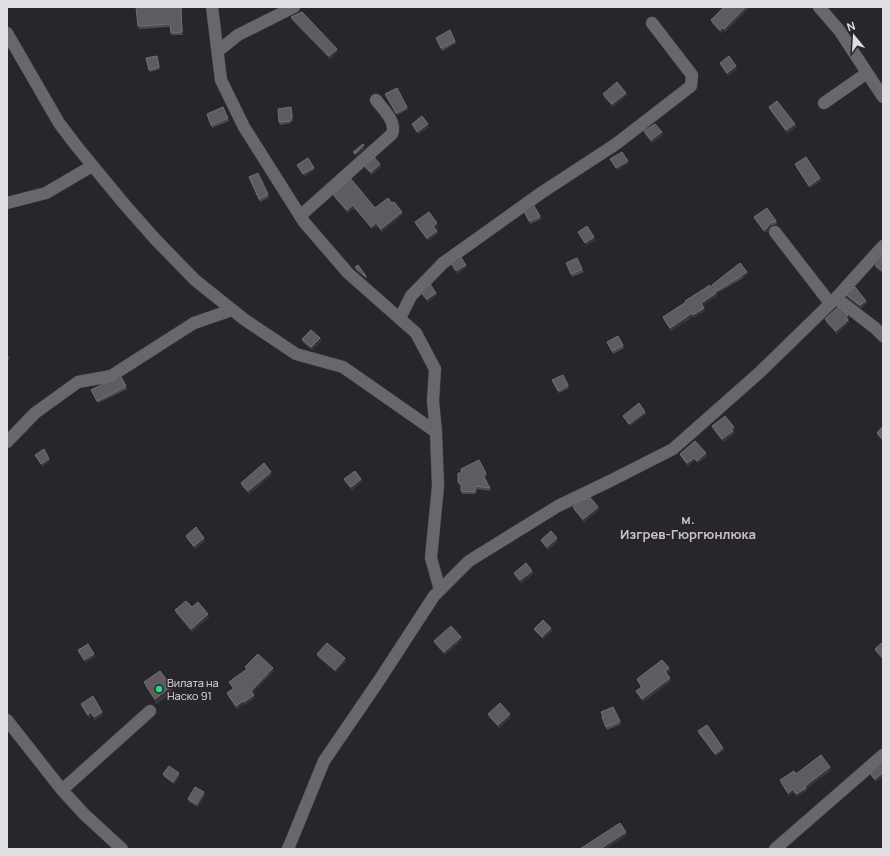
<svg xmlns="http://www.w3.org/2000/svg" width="890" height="856" font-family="Manrope,sans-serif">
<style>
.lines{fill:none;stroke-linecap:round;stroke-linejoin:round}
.street-casing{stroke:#434145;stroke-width:13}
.street{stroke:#6a666d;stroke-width:12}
.wall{fill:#4e4b51}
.shaded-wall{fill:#39363b}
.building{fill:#5e5b61;stroke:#726f75}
.poi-dot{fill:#2dd884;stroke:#29262b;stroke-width:1.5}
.labels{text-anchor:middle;stroke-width:3;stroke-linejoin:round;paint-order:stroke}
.poi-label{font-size:11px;fill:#e0dee2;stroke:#29262b;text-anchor:start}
.quarter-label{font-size:13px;font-weight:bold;fill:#c5c1c8;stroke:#29262b}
</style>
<rect width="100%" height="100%" fill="#29262b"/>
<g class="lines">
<g class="street-casing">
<path id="street" d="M212,7l9,73 23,47 60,95 44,51 68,60 19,36 -2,32 3,31
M819,7l20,23 44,67
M7,33l52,90 19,25 47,57 31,35 39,40 50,40 51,34 47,13 93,65 2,54 -7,72 9,32
M218,51l20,-16 56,-28
M824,103l43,-30
M7,203l39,-10 46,-27
M300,216l92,-82c5,-12 -9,-25 -16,-34
M775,232l55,71
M836,298l39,30 8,8
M400,318l11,-22 32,-33 98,-70 75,-49 75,-58 1,-11 -40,-52
M7,442l28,-29 43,-31 33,-6 83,-53 38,-13
M7,720l55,70 22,24 38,35
M62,790l88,-79
M288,849l36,-88 54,-79 56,-86 35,-35 89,-55 52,-25 63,-32 87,-77 76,-74 47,-52
M775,849l108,-94"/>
</g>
<use href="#street" class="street"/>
</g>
<path class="wall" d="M181,7l2,28h-11l-1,-2 -1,-6 -31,2 -1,-3z
M724,7h26l-25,25 -1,-2 -3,3 -9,-10 -1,-3z
M291,17l46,32 1,2 -8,8 -38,-39z
M436,38l19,3 1,2 -14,8z
M146,58l12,1 2,10 -10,3z
M720,63l17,6 -9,7 -7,-10z
M626,93l1,2 -14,12 -9,-10 -1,-3z
M385,94l22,13 1,2 -11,6z
M223,107l6,14 -17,7 -5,-14z
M291,107l1,3 1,11h-2v2l-11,2 -1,-3z
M769,107l26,17 1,3 -9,6 -17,-23z
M644,131l18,1 1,3 -11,8 -7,-9z
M380,164l1,3 -9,8 -7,-7 -1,-3z
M795,164l25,14 1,3 -11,7 -14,-21z
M250,180l18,14 1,3 -9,5z
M333,194l42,14 17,-5 10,9 1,2 -21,18 -5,-6 -5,3 -18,-21 -6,5 -14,-16z
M524,211l16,5 1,3 -11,5z
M754,217l22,4 1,3 -6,2 -3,5 -3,2 -10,-13z
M415,222l23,4 -3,2 3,5 -10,8 -12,-16z
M883,256v17l-7,-5 -1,-3z
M566,263l16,6 2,3 -12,5z
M740,263l8,11 -5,4 -26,15 -4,-5 -1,-3z
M355,267l11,9 1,3 -11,-9z
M421,292l16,3 -9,7 -6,-7z
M716,293l1,3 -15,9 3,6 -11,7v-2l-23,15 -7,-11 -1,-3z
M846,294l21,9 -6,5 -14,-11z
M849,318l-1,1 1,3 -12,12 -11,-12 -1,-3z
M320,338l1,3 -9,9 -9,-8 -1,-3z
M607,342l16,3 1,3 -11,6z
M7,353l3,6 -3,1z
M114,380l12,6 1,3 -29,14 -7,-13z
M552,380l16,5 1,3 -10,5z
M645,412l1,2 -16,12 -6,-8 -1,-2z
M712,426l22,1 1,3 -2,1 1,3 -11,8 -10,-13z
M883,426v15l-5,-5 -1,-3z
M680,454l27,2 -9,7 -3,-3 -7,6 -7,-9z
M486,473l1,3 -3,1 7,14 -14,-2 -1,5h-14l-1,-3v-6h-2l-1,-3z
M272,475l-23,19 -7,-8 -1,-3z
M344,479l19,2 -11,9 -7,-8z
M584,500l14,7 1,3 -15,12 -10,-12 -1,-3z
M186,536l19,5 -10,8 -8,-10z
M541,540l17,1 -10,9 -6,-7z
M532,571l1,3 -12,9 -6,-7 -1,-3z
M192,607l16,7 1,3 -17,15 -16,-19 -1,-3z
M551,628l1,3 -9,8 -8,-8 -1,-2z
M461,637l1,3 -17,15 -10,-11 -1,-3z
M883,642v18l-7,-8 -1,-3z
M317,654l29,7 -10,11 -18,-15z
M245,667l29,4 -22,22 3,5 -10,7 -1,-2 -7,6 -9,-13 -1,-3 6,-5 -3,-3 -1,-3 17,-12z
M669,668l1,3 -4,2 5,8 -28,21 -6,-9 -1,-2 5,-4 -3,-5 -1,-3z
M144,682l29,9 -16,13 -11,-17z
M81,704l22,10 -8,6 -3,-5 -3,3 -7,-11z
M613,707l8,17 -14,6 -4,-10z
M488,714l23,3 -12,11 -10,-11z
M698,731l26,19 -8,6 -17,-22z
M883,761l-7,21 -5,-6 -1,-3z
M830,767l1,3 -25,19 1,1 -10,7 -3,-5 -5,4 -8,-13 -1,-3 16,-6z
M163,774l17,2 -6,8 -10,-7z
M204,792l1,3 -7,12 -9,-5 -1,-3z"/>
<path class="shaded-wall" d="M181,7l2,28 -1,-3z
M746,7h4l-25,25 -1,-3z
M723,27l1,3 -3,3 -1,-3z
M337,49l1,2 -8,8 -1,-3z
M736,66l1,3 -9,7 -1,-3z
M626,93l1,2 -14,12 -1,-3z
M428,124l1,3 -11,8 -1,-3z
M795,124l1,3 -9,6 -1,-3z
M662,132l1,3 -11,8 -1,-3z
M364,145l1,3 -9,8 -1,-2z
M628,161l1,2 -12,8 -1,-3z
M380,164l1,3 -9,8 -1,-3z
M314,168l1,2 -11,7 -1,-3z
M820,178l1,3 -11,7 -1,-2z
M353,205l1,3 -6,5 -1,-3z
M402,212l1,2 -21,18 -1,-3z
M376,223l1,3 -5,3 -1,-2z
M437,223l1,3 -4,3 -1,-3z
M770,223l1,3 -3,5 -3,2 -1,-3z
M437,231l1,2 -10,8 -1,-3z
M594,237l2,3 -10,6 -1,-3z
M466,265l1,2 -10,7 -1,-3z
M747,272l1,2 -5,4 -1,-3z
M436,293l1,2 -9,7 -1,-3z
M716,293l1,3 -15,10 -1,-3z
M866,301l1,2 -6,5 -1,-3z
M704,308l1,3 -11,7 -1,-3z
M692,313l2,3 -23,15 -1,-3z
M848,315l1,3 -2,2 -1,-3z
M848,320l1,2 -12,12 -1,-3z
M320,338l1,3 -9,9 -1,-3z
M645,412l1,2 -16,12 -1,-2z
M734,427l1,3 -2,1 1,3 -11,8 -1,-3z
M706,453l1,3 -9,7 -1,-2z
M694,458l1,2 -7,6 -1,-3z
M49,459l1,2 -8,6 -1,-3z
M271,472l1,3 -23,19 -1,-3z
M361,479l2,2 -11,9 -1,-3z
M476,486l1,3 -1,5 -1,-2z
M598,507l1,3 -15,12 -1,-3z
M204,538l1,3 -10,8 -1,-3z
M557,538l1,3 -10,9 -1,-3z
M532,571l1,3 -12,9 -1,-3z
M208,614l1,3 -17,15 -1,-3z
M551,628l1,3 -9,8 -1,-2z
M461,637l1,3 -17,15 -1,-3z
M94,654l1,3 -10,6 -1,-3z
M345,658l1,3 -10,11 -1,-2z
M273,668l1,3 -22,23 -1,-3z
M669,668l1,3 -4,3 -1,-3z
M670,678l1,3 -28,21 -1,-3z
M171,686l2,5 -16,13 -2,-5z
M254,695l1,3 -10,7 -1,-3z
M243,701l1,2 -7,6 -1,-3z
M91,712l1,3 -3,3 -1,-3z
M102,712l1,2 -8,6 -1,-3z
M510,714l1,3 -12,11 -1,-3z
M723,748l1,2 -8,6 -1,-2z
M830,767l1,3 -25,19 1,1 -10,7 -1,-3 9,-8z
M179,773l1,3 -6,8 -1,-2z
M883,773v4l-7,5 -1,-3z
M793,789l1,3 -5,4 -1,-3z
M204,792l1,3 -7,12 -1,-3z
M626,832l1,3 -21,14h-6z"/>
<path class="building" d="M136,7h45l1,25 -11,1 -1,-9 -32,2z
M724,7h22l-22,22 -1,-2 -3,3 -9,-10z
M302,12l35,37 -8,7 -38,-39z
M450,30l5,11 -14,7 -5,-10z
M157,56l2,11 -10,3 -3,-12z
M729,56l7,10 -9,7 -7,-10z
M617,82l9,11 -14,11 -9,-10z
M397,88l10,19 -11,6 -11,-19z
M777,101l18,23 -9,6 -17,-23z
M223,107l5,11 -17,7 -4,-11z
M291,107l1,11h-2v3l-11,1 -1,-13z
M422,116l6,8 -11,8 -5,-8z
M655,124l7,8 -11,8 -7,-9z
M363,144l1,1 -9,9 -2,-2z
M622,152l6,9 -12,7 -6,-9z
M374,157l6,7 -9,8 -7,-7z
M806,157l14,21 -11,8 -14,-22z
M308,158l6,10 -11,6 -6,-9z
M258,173l10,21 -9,5 -10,-22z
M351,179l24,29 13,-10 4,5 2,-1 8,10 -21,17 -5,-6 -5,4 -18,-22 -6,5 -14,-16z
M533,204l7,12 -11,5 -5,-10z
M767,208l9,13 -6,2 -3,5 -3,2 -10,-13z
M429,212l8,11 -4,3 4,5 -10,7 -12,-16z
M587,226l7,11 -9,6 -7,-11z
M460,256l6,9 -10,6 -5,-8z
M883,256v15l-8,-6z
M577,258l5,11 -11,5 -5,-11z
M740,263l7,9 -5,3 -26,16 -4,-6z
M358,265l8,11v1l-11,-10z
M430,284l6,9 -9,6 -6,-7z
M710,285l6,8 -15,10 3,5 -11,7 -1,-2 -22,15 -7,-11 23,-15 -1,-1z
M855,287l11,14 -6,4 -14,-11z
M838,307l10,8 -2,2 2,3 -12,11 -11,-12z
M311,330l9,8 -9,9 -9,-8z
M618,336l5,9 -11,6 -5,-9z
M120,375l6,11 -29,15 -6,-11 18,-9 5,-1z
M563,375l5,10 -10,6 -6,-11z
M639,403l6,9 -16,12 -6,-8z
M725,416l9,11 -3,2 2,2 -11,8 -10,-13z
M883,426v13l-6,-6z
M695,441l11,12 -9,8 -3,-3 -7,5 -7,-9z
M44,449l5,10 -8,5 -6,-9z
M479,460l7,13 -3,2 7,13 -14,-2 -1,6 -14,-1v-8l-3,-1v-9h3v-4z
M264,463l7,9 -23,19 -7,-8z
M355,471l6,8 -10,8 -7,-8z
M589,496l9,11 -15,12 -10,-12 8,-7 2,-1 1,1z
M196,527l8,11 -10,8 -8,-10z
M551,531l6,7 -10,9 -6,-7z
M526,563l6,8 -12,9 -6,-7z
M186,601l6,6 6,-5 10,12 -17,15 -16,-19z
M543,620l8,8 -9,9 -8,-8z
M451,626l10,11 -17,15 -10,-11z
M883,642v16l-8,-9z
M327,643l18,15 -10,12 -18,-16z
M88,644l6,10 -10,6 -6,-10z
M258,654l15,14 -22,23 3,4 -10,7 -1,-1 -7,5 -9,-13 7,-5 -5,-6 18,-13 -2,-2z
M662,660l7,8 -4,3 5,7 -28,21 -6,-8 6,-4 -5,-8z
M160,671l11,15 -16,13 -11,-17z
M93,696l9,16 -8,5 -3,-5 -3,3 -7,-11z
M500,703l10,11 -12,11 -10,-11z
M613,707l7,14 -14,6 -4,-10h1l-2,-5z
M707,725l16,23 -8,6 -17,-23z
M821,755l9,12 -25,19 1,2 -10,6 -3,-5 -5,4 -8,-13 14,-9 2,3z
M883,761v12l-8,6 -5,-6z
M169,766l10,7 -6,9 -10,-8z
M195,787l9,5 -7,12 -9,-5z
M620,823l6,9 -26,17h-20z"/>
<circle class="poi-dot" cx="159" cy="689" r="4"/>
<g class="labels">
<g class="poi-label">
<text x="167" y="687">Вилата на<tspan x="167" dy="13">Наско 91</tspan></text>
</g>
<g class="quarter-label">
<text x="688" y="524">м.<tspan x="688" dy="15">Изгрев-Гюргюнлюка</tspan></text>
</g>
</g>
<rect width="890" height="856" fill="none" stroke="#e0dee2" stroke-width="16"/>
<g transform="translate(854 36) rotate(342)" stroke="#29262b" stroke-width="3" paint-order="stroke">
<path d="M0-3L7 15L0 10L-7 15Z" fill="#e0dee2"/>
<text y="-6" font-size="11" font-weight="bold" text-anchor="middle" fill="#e0dee2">N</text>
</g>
</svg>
